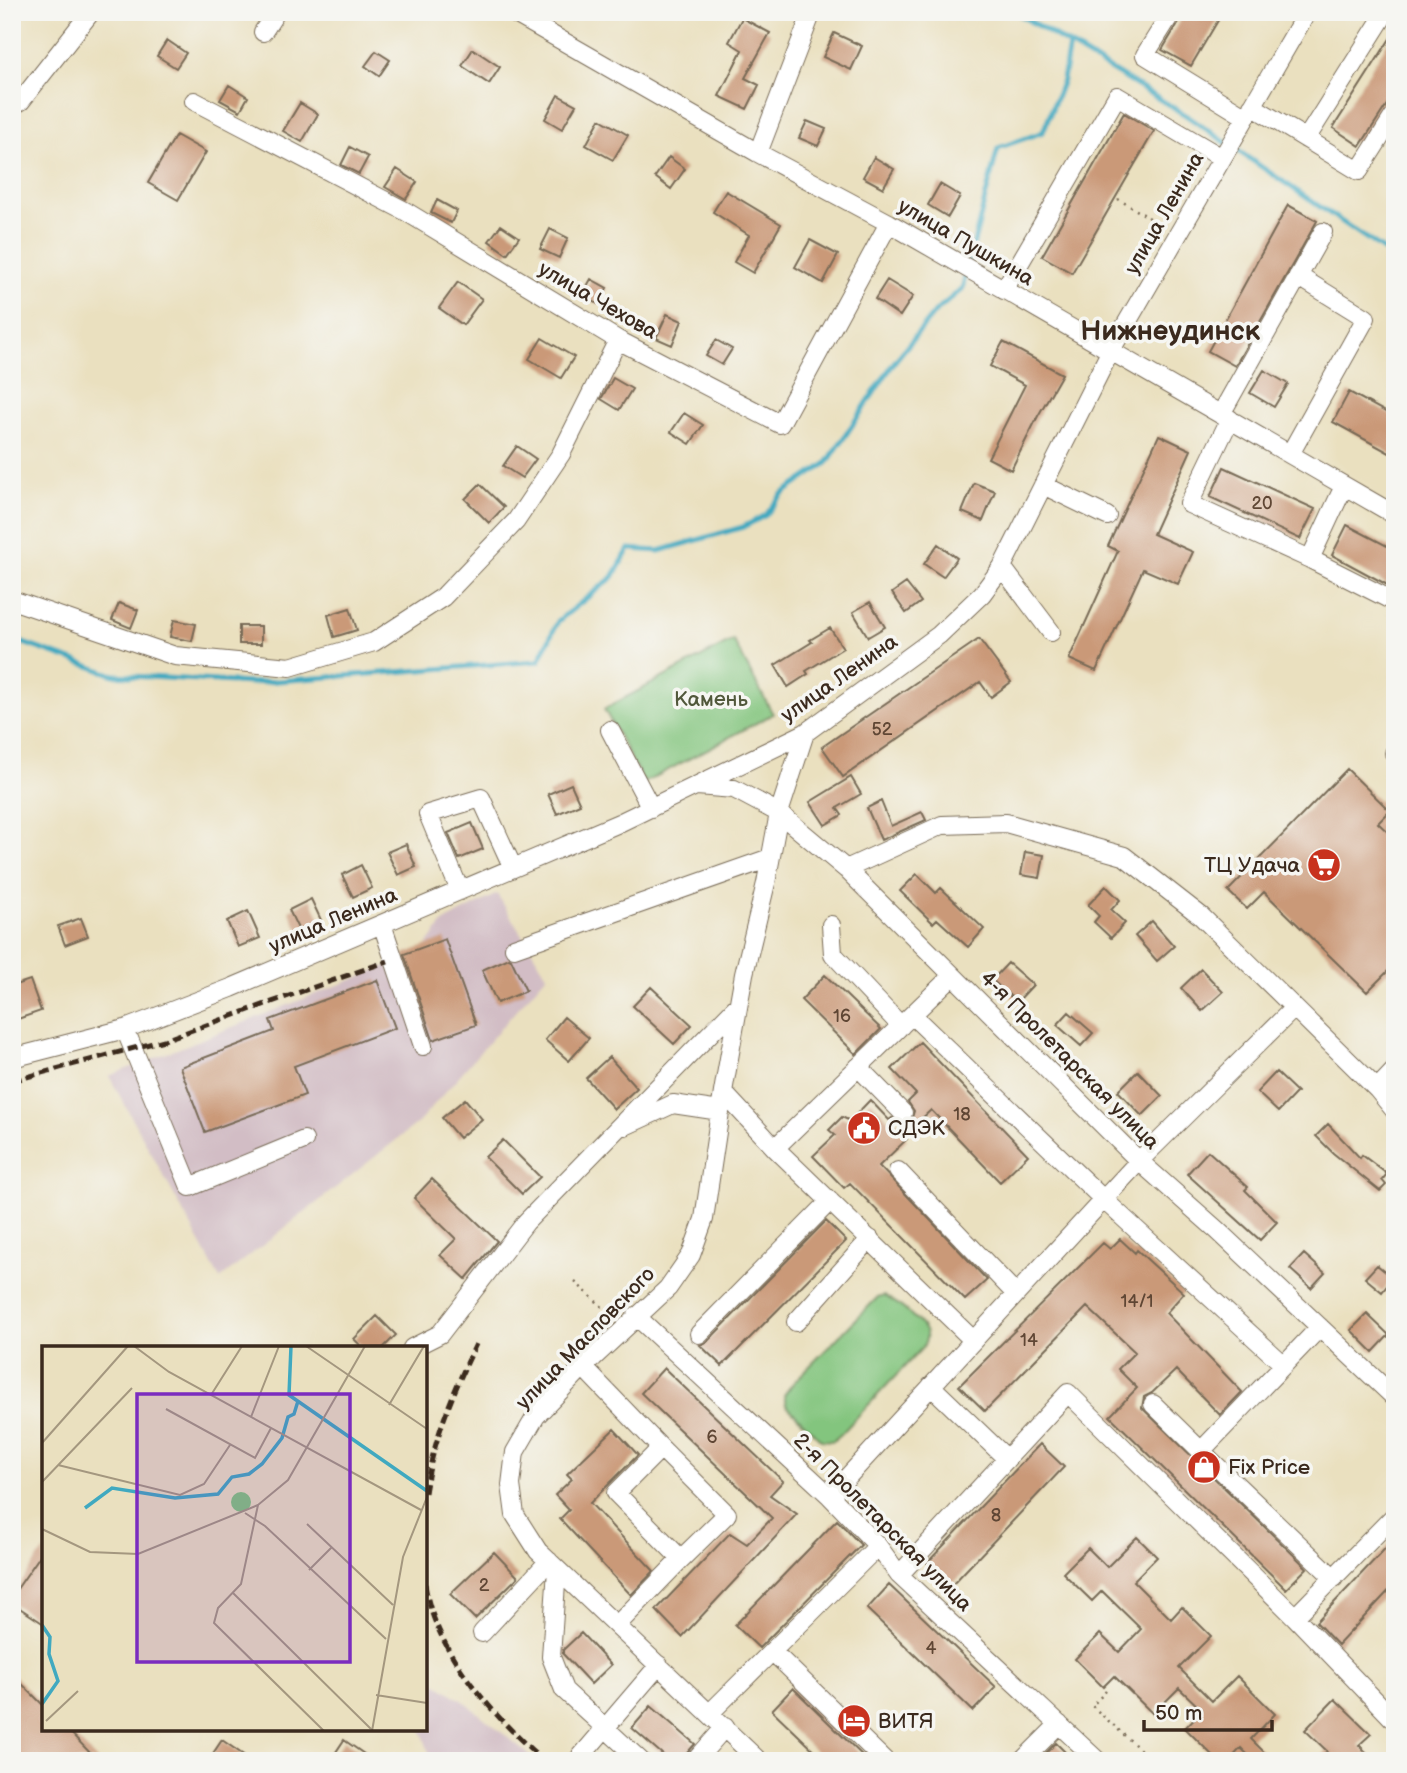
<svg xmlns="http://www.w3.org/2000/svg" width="1407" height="1773" font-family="'Balsamiq Sans',sans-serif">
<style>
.industrial{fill:#d2bdc5}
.green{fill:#83c57e;stroke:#5f784e;stroke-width:2}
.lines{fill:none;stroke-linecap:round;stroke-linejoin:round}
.stream{stroke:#40a9c0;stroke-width:5}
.building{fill:#ca9978}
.minor-casing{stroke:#786a56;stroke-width:20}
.path{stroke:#786a56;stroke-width:2.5;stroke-dasharray:2 5;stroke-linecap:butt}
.minor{stroke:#fff;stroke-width:18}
.rail{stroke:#3b2a1e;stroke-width:5;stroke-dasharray:10 5;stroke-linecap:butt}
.labels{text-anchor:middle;stroke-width:7;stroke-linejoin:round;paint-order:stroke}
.number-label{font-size:18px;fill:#5f4634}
.street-label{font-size:21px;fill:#3b2a1e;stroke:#f6f6f2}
.park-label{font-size:21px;fill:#51583b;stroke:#f6f6f2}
.poi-label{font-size:21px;fill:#3b2a1e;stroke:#f6f6f2;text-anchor:start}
.district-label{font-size:28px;font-weight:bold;fill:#3b2a1e;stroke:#f6f6f2}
.inset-river{fill:none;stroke:#40a9c0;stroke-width:3.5}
.inset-road{fill:none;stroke:#a4977f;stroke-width:2}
.view{fill:#7b2cbf;fill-opacity:0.15;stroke:#7b2cbf;stroke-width:3.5}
.inset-edge{fill:none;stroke:#3b2a1e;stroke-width:3.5}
</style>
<rect width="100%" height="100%" fill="#f6f6f2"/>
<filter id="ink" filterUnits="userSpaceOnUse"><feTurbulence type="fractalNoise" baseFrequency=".0143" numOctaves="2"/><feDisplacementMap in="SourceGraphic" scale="14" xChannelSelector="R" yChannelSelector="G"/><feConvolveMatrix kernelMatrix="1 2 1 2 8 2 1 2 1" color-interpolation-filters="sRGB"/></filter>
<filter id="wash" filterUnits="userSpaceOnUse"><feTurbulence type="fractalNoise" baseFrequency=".00686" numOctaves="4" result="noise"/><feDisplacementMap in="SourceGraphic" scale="28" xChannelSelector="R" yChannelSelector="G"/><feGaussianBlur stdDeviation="1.57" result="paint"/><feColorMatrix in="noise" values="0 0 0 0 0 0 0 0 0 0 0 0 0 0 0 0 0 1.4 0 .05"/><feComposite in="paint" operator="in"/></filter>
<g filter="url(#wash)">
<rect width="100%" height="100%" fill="#eae0bf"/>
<path class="industrial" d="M497,894l50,81 -128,147 -199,157 -111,-203 313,-124 22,-30z
M426,1676l41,28 70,57h-105l-11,-32h4z"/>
<path class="green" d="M733,640l40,74 -129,69 -40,-74z
M884,1296c10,4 35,24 40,33 4,6 2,11 0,17l-83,88 -8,7 -12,-1 -35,-35 -2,-10 10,-13 83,-84z"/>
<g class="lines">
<path class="stream" d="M1015,12l169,102 211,144
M12,639l102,36 137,8 288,-22 19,-40 55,-44 16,-28 30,2 84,-24 23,-12 16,-21 45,-31 68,-102 41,-50 26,-22 36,-141 45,-16 20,-52 6,-35"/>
</g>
<g id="blocks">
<path class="building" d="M1185,12h38l-32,54 -29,-16z
M742,18l28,15 -25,45 14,7 -12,24 -28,-13 23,-46 -13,-8z
M1395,31v61l-35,54 -27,-18z
M834,33l28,13 -11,24 -28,-13z
M167,40l19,13 -10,15 -19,-12z
M473,49l27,18 -11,17 -27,-18z
M376,51l14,9 -11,16 -14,-10z
M229,85l19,12 -8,14 -20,-11z
M558,95l18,10 -14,24 -17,-10z
M300,103l18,11 -16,28 -19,-11z
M1124,113l30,18 -82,142 -30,-17z
M600,119l28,16 -15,25 -27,-15z
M807,121l19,8 -8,17 -19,-8z
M176,135l30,17 -28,48 -30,-17z
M350,147l18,10 -9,17 -18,-9z
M669,157l16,12 -14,20 -16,-12z
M874,157l20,12 -11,19 -20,-11z
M397,169l20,13 -11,17 -21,-12z
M940,184l20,12 -12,21 -20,-12z
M726,191l55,33 -28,49 -19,-11 15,-27 -36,-23z
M437,200l20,11 -6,12 -20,-10z
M1288,205l29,16 -82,145 -27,-15z
M501,225l18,12 -12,17 -18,-13z
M550,229l18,9 -9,20 -19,-9z
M810,240l28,15 -15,28 -28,-16z
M591,279l16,9 -9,16 -16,-9z
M887,280l26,16 -13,20 -25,-17z
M458,282l24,17 -19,26 -24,-17z
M667,314l15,7 -10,24 -16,-7z
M542,338l32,19 -13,21 -32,-19z
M716,340l16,9 -10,16 -16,-9z
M1003,342l59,32 -24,42 -27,54 -23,-12 37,-73 -35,-19z
M1264,370l24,14 -14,23 -24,-14z
M613,378l19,11 -13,21 -18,-11z
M1349,392l46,25v39l-62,-34z
M684,413l19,12 -13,19 -19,-12z
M1159,435l32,15 -38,84 40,18 -15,32 -35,-15 -47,102 -27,-12 49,-108 -10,-5z
M517,446l19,13 -14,19 -19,-12z
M1224,467l91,42 -15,30 -90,-42z
M974,483l21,8 -12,30 -21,-9z
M480,484l24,23 -15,16 -24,-24z
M1347,525l48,25v39l-63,-34z
M938,544l19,14 -14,19 -19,-13z
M906,583l15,19 -15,11 -14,-20z
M870,602l15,25 -17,10 -15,-25z
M119,603l19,7 -7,18 -19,-8z
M350,608l7,22 -23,7 -6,-22z
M174,620l22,4 -4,17 -22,-4z
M239,626h22v18h-22z
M830,628l13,20 -37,23 2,3 -20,13 -13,-22 37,-23 -2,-2z
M979,639l32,43 -20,15 -11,-15 -137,95 -21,-30z
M1347,769l43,42 -12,12 17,16v139l-7,-7 -21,21 -103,-100 -17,17 -19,-18z
M851,777l10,17 -24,14 5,7 -17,10 -15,-23z
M571,784l9,20 -23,10 -9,-20z
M881,801l10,25 31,-14 4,8 -45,20 -14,-32z
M472,823l11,26 -24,10 -11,-26z
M406,844l10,23 -18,8 -11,-23z
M1025,852l19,3 -4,23 -19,-3z
M361,865l11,23 -19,9 -11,-22z
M917,874l19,19 5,-5 43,41 -16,18 -31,-28 -4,4 -33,-32z
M1106,886l14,14 -9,10 14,13 -14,15 -17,-16 5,-6 -11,-11z
M311,899l10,21 -22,11 -10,-21z
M248,911l12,27 -22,9 -11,-26z
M81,918l7,18 -23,9 -7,-19z
M1152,921l22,25 -17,15 -22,-25z
M445,939l31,86 -43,15 -29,-86z
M509,958l2,1 15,32 -29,12 -15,-33z
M1008,963l25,22 -16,17 -25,-22z
M1201,969l22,23 -21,19 -21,-23z
M825,975l56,54 -25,25 -55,-54z
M30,980l11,31 -29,10v-35z
M377,980l18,48 -101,38 11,29 -100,37 -25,-65 94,-36 -4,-11z
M651,987l41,38 -18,19 -41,-38z
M1069,1012l24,21 -12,13 -24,-21z
M564,1017l25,21 -20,23 -24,-21z
M920,1042l108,113 -28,27 -69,-72 -27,25 3,4 -28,27 108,114 -22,20 -115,-117 -6,5 -31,-32 22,-21 -6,-5 13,-13 8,4 20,-21 19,20 3,-2 9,6 10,-3 3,-10 -6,-9 8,-8 -24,-25z
M609,1057l28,31 -23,21 -28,-31z
M1138,1071l24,25 -20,20 -24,-25z
M1276,1072l21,20 -19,20 -21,-20z
M465,1099l17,20 -23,19 -17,-20z
M1328,1124l32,34 2,-3 25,19 -5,6 4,5 -6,6 -47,-38 -17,-17z
M503,1140l37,37 -18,17 -37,-37z
M1208,1151l40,36 -3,3 32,32 -17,18 -73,-66z
M432,1179l65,62 -31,38 -26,-24 16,-16 -42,-41z
M826,1221l20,20 -124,125 -22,-21 7,-3z
M1120,1239l15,14 2,-3 47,43 -18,20 76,79 -22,23 -44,-45 -24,23 -8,4 -2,11 165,160 -21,21 -176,-173 27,-28 -19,-19 17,-17 -48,-45 -102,104 -26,-25 144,-143 7,6z
M1304,1254l21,19 -14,15 -21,-19z
M1377,1265l16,13 -11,14 -17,-14z
M1367,1314l22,21 -16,17 -22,-22z
M377,1316l19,19 -13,13h-20l-9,-9z
M664,1368l119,113 -13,14 27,19 -115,123 -26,-27 74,-77 17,11 25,-26 -131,-125z
M614,1429l24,26 -48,48 64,68 -23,24 -71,-76 9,-9 -14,-15 17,-16 -5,-5z
M1040,1444l24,23 -113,119 -24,-23z
M837,1520l24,25 -102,103 -24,-23z
M1137,1537l20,20 -24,24 38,38 11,-12 29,29 -32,32 33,33 25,-25 38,38 -24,25 22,22h-19l-13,-13 -12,13h-11l-33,-33 17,-18 -23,-22 -26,26 -39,-38 -11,11 -28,-28 25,-25 19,18 22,-23 -39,-38 -10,10 -29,-28 25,-25 19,19z
M1395,1538v46l-57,61 -22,-23z
M44,1550v74l-32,-21v-7z
M494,1552l24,25 -43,42 -25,-25z
M889,1585l107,102 -23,24 -106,-102z
M581,1633l30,32 -20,19 -28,-30v-4z
M12,1674l32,32v23h23l31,32h-86z
M793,1688l75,73h-43l-53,-51z
M1335,1699l36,35 -12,11 16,16h-58l10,-10 -22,-21z
M651,1706l44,38 -15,17h-10l-38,-33z
M222,1740l30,21h-44z
M344,1740l30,21h-44z
M1056,1743l18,18h-36z"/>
</g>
</g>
<g filter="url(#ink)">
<use href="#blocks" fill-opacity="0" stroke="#786a56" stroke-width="2"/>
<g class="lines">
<g class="minor-casing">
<path id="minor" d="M512,12l246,141 131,70 506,292
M1172,12l-27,43 101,62
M263,32l13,-20
M194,101l211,110 213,129 162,84 109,-201
M12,106l9,-5 70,-89
M1252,106l107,65 36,-57
M1306,139l80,-127
M758,153l54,-141
M1004,290l113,-194 105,62
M1221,414l102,-182
M1230,419l-41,85 121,55 34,-73
M1290,454l76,-136 -68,-42
M1043,485l64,31
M1310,559l85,43
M1002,567l49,65
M12,600l163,56 115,11 84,-25 69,-45 73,-76 45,-67 57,-114
M610,730l41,78
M1394,753l1,1
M697,786l37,3 45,24 67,56 293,292 78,69 178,168
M846,869l96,-44 64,-2 118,33 77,60 176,173 18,22
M460,891l-32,-77 53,-16 32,70
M382,924l41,122
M831,925l2,29 68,72
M514,948l256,-90
M952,976l-177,172 198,192
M912,1015l191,184 181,166
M125,1029l65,158 114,-47
M12,1058l113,-29 106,-41 388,-165 186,-90 134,-98 43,-41 20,-27 109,-217 196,-338
M858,1067l45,46
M1377,1089l18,-19
M723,1092l52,56
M625,1126l48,-22 47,7
M898,1171l117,122
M636,1316l194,180 48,50 21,29 199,186
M796,1322l74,-83
M1320,1327l-119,124 133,127
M699,1334l131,-133
M412,1348l28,-14 86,-112 212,-217
M583,1367l78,81 -45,45 65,66 46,-45 -66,-66
M931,1386l75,72
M1153,1404l48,47
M830,1496l309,-335 155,-153
M557,1569l-6,88 13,33 77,71
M899,1575l169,-182 227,224 100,104
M1295,1617l100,-102
M617,1625l64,-66
M482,1633l67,-72
M772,1651l113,110
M710,1713l168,-167
M577,1761l82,-96
M695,1761l30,-34
M759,1761l-221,-210 -23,-36 -4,-30 4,-33 21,-36 43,-45 89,-83 23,-33 13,-36 19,-127 21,-118 22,-91 13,-70 26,-80
M1022,1761l37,-37"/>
</g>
<path class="path" d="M1118,199l45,27
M575,1282l33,30
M1106,1691l-14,15 61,55"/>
<use href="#minor" class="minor"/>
<path class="rail" d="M12,1081l152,-41 224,-79
M425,1493c8,-53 28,-101 51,-149
M425,1584c9,67 70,134 119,177"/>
</g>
</g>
<defs>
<g id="supermarket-disc" transform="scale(1.75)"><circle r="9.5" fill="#c8321e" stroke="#f6f6f2"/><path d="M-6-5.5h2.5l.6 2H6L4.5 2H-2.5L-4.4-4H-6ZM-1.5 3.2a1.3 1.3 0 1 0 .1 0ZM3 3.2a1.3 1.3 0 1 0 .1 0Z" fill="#fff"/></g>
<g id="civic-disc" transform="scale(1.75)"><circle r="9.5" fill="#c8321e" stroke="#f6f6f2"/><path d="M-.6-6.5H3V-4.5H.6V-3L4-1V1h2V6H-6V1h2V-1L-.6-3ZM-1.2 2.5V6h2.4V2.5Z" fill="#fff"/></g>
<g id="shop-disc" transform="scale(1.75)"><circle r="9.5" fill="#c8321e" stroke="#f6f6f2"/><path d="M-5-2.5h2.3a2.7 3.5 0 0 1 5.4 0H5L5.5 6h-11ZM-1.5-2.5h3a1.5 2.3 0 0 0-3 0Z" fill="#fff"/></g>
<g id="hotel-disc" transform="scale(1.75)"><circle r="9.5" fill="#c8321e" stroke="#f6f6f2"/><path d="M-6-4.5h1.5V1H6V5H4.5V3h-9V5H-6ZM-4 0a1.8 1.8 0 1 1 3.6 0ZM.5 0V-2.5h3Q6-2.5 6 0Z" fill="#fff"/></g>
</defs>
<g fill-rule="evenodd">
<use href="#supermarket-disc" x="1324" y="865"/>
<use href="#civic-disc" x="864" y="1128"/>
<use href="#shop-disc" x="1204" y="1467"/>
<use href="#hotel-disc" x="854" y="1721"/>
</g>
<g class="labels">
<g class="number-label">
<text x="1262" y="509">20</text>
<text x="882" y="735">52</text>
<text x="842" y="1022">16</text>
<text x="962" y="1120">18</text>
<text x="1137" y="1307">14/1</text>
<text x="1029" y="1346">14</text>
<text x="712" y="1443">6</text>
<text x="996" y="1521">8</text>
<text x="484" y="1591">2</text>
<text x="931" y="1654">4</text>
</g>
<g class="street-label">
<text transform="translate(1164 213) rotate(-60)" y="7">улица Ленина</text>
<text transform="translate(966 242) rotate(30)" y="7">улица Пушкина</text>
<text transform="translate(598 300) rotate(30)" y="7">улица Чехова</text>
<text transform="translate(839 678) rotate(-35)" y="7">улица Ленина</text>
<text transform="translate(333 920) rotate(-23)" y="7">улица Ленина</text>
<text transform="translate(1070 1060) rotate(45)" y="7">4-я Пролетарская улица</text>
<text transform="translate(585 1338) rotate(-46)" y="7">улица Масловского</text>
<text transform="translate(883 1522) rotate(45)" y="7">2-я Пролетарская улица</text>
</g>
<g class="park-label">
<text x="711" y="706">Камень</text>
</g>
<g class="poi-label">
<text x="1300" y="872" text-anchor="end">ТЦ Удача</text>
<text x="888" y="1135">СДЭК</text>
<text x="1228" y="1474">Fix Price</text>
<text x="878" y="1728">ВИТЯ</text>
</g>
<g class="district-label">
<text x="1170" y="340">Нижнеудинск</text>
</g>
</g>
<g transform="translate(42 1346)">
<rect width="385" height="385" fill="#eae0bf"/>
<path d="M189 156a10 10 0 1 1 20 0a10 10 0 1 1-20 0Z" fill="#83c57e"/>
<path class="inset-river" d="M249,0l-2,49 138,96M43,162l27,-20 63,10 43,-4 14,-17 17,-3 13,-10 20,-26 6,-21 6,-3 4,-13M0,279l8,12 -1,17 9,27 -16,23"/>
<path class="inset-road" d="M92,0l35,26 252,138M264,0l121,83M169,49l31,-49M347,59l35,-59M124,63l89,49 16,-30M209,71l28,-71M0,97l86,-97M16,119l122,30 24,-11 26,-39M0,136l90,-94M216,159l-17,79 -23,24 -4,15 110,108M203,167l20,13 121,113M265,178l86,81M0,183l48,23 48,2 120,-49 30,-25 77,-134M267,224l23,-23M191,247l138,136M334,349l51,8M4,375l32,-30M330,385l31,-174 24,-60"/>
<path class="view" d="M95,48h213v268h-213z"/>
<rect width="385" height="385" class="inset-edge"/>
</g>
<rect width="1407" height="1773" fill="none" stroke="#f6f6f2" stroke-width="42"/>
<path d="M1144 1720v10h128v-10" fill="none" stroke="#3b2a1e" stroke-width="3.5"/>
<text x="1155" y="1720" font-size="21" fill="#3b2a1e" stroke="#f6f6f2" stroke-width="5" paint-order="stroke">50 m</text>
</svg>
